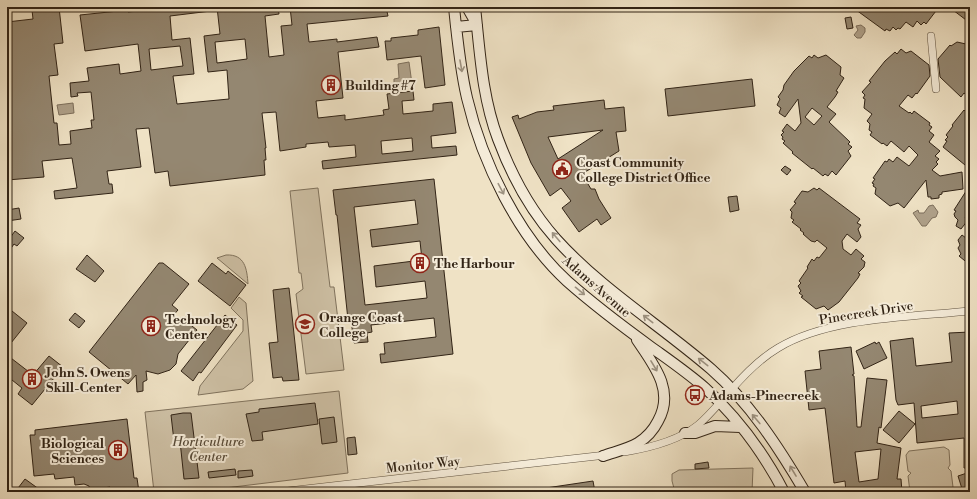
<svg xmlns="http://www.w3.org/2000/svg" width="977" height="499" font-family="'Libre Bodoni',serif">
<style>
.green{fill:#cfc2a7;stroke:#80735e}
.water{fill:#afa18a;stroke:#7d6f5c}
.building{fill:#948771;stroke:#322416;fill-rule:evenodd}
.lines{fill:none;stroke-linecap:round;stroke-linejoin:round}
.minor-casing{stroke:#615442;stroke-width:8}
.secondary-casing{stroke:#322416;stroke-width:12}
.minor{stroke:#f5ecd9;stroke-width:7}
.secondary{stroke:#f5ecd9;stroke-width:10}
.oneway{stroke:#9d9281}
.labels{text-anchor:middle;stroke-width:4;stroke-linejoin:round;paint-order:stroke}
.poi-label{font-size:13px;font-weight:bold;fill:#322416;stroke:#f5ecd9;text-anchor:start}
.street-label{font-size:13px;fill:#322416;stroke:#f5ecd9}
.park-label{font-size:13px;font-style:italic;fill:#594c3a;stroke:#f5ecd9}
</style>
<rect width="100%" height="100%" fill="#efe2c5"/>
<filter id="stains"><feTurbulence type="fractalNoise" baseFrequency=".005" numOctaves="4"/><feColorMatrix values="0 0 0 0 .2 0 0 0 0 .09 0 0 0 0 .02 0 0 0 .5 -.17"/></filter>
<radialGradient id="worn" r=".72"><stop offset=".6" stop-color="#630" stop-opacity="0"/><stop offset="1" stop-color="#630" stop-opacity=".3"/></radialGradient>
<path class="green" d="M318,188l12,99h4l10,83 -38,4 -10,-80 7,-5 -2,-16h-2l-9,-82z
M226,255c19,-1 21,14 22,29l-31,-26z
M239,297l7,6 7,78 -10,8 -45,6 2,-9 43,-55v-11l-12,-12z
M339,391l9,82 -123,15v4h-71l-9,-80z
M944,447l5,3 1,15 -2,3 3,3 2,16c-7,7 -32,5 -43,5l-2,-16 3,-3 -3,-2 -2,-16 3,-4z
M753,468l-1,24h-77l-3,-11v-7l7,-4z"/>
<path class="water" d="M861,25l4,3v4l-4,6h-4l-3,-3 4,-5 -2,-4z
M409,62l3,22 -18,1v-6l5,-1 -1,-14z
M73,103l1,10 -15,2 -2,-10z
M933,205l5,7 -2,5 -4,1 -6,8h-4l-9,-13 5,-3 1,3h5l5,-7z"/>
<path class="building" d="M59,7l4,36 -9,1 4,31 -9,1 5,47h3l2,22 12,-1 -1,-13 22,-3 -1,-8h3l-3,-28 -14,1 1,3 -7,1 -1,-14 19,-2 -2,-13 32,-4 1,10 21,-3 -3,-27 -53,7 -5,-36 48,-5v2l50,-5h33v4l-41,5 2,24 18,-2 4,36 -21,2 4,28 52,-5 -2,-29 -19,2 -4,-36 16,-2 -3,-27h61l1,7 -14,2 4,41 15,-2 -3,-29 11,-1 -2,-18h96l2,9 -81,8 2,18 28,-3v3l40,-5 2,10 -41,5 5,46 -27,3 2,17 27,-3v5l39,-5 -1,-5 6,-1 -2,-15 26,-3 1,9 -12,1 1,13 30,-3v-7l19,-2 4,31 -25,3 1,12 24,-2 1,9 -134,14 -1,-8 34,-4 -1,-12 -26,2 -1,-5 -22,2v3l-26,4 -4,-39 -14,1 4,35h-1l1,12h-2l1,15 -95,11 -2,-15 -13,2 -6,-45 -13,1 5,38 -34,4 2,13h3l1,9 -58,6 -1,-8 23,-3 -5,-30 -30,3 2,16 -37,3v-158l26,-3 -1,-9zM245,39l2,20 -30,4 -2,-21zM180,46l3,20 -32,4 -2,-21zM412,138l1,13 -31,3 -1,-13z
M852,7h87l-13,17 -2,-2 -3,3 -4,-4 -4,6 -7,-5 -6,7 -2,-1 -2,2 -3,-3 -3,4 -4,-2 -1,2z
M949,7h21v16z
M851,17l2,11 -6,1 -2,-11z
M439,27l6,58 -20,3 -4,-32 -34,4 -2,-19h6v-3l27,-3v-5z
M970,40v58l-6,-5 -3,4 -21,-20 -2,-18 12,-14 1,1 6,-4 9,2z
M901,49l5,4 5,-2 18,14 1,11 -13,18 -1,-1 -4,5 -4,-3 -9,11 10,7 1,-1 2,2 2,-3 16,12 -1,2 3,2 -3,4 5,4 -5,7 11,9 -5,5 4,3 -3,3 2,2 -6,6 8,6 22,-4 1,17 -21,3v2l-3,1v3l-8,1v-2h-3l-2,-17 -22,28 -6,-5 -8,3 -15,-12 1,-6 -3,-2 1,-2 -2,-1 3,-4 -2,-1 12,-17 2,1 2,-3 4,3 4,-5 12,9 9,-11 -9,-9 -5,6 -13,-11 -4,5 -4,-3 -1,1 -12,-9 2,-3 -3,-2 1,-6 -3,-3 5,-7 -8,-6 1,-9 -2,-1 2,-3 -3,-3 9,-10 -2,-1 16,-20 10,-9 2,2z
M814,55l4,3 8,-3 15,12 -1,8 4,3 -8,13 2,1 -3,5 -8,10 9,7 -7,8 21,20 -2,2 4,3 -4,4 3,5 -15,19 -4,-4 -4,5 -3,-2 -2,2 -10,-8 -1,1 -20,-16 1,-1 -10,-9 2,-2 -3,-2 1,-2 -2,-2 3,-3 -2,-1 5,-7 8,7 6,-8 -3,-24 -13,18 -6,-4 2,-5 -4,-3 3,-6 -2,-2 5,-7 1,-5 10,-14 15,-15 3,2zM812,108l10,8 -8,9 -9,-8z
M752,79l3,27 -87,10 -3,-27z
M604,100l1,9 19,-2 2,24 -10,1 3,19 -37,23 9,15h4l4,10 12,19 -10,7 -4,-6 -18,13 -17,-24 9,-7 -10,-13 -11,8 -19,-33 -19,-46 6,-2 1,4 18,-7 17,-2 -1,-4zM603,130l-45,29 -10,-22z
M970,106v52l-5,7 -22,-18 4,-6 -2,-1 3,-3 -2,-2 7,-9 -1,-1 12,-15 2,2z
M785,166l6,4 -4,5 -6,-5z
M434,179l19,175 -72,9 -1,-9h5l-1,-11 52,-6 -2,-19 -63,7 1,7 -5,1 1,9 -14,1 -3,-23h-3l-11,-105h-1l-3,-25zM415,200l3,24 -48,6 2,17 48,-6 2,19 -48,6 2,21 49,-6 2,17 -62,7 -11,-98z
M970,185v26l-5,7 3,2 -7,9 -5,-3 2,-6 -3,-3 -1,-3 2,-3 -2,-1z
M814,188l3,2 2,-2 41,31 -3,4 4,2 -3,4 3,8 -4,5 -10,-8 -5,7 1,8 8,6 5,-6 8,7 -3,3 4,3 -1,5 -6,6 2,1 -2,4 -19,24 -11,8 -4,-4 -8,3 -15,-12 2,-1 -4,-3 2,-2 -3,-5 3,-3 -2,-2 9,-13 -1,-1 5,-8 2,2 3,-4 2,1 8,-10 -10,-8 -2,2 -4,-1 -8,-7 1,-1 -4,-3 1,-1 -9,-7 2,-2 -3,-2 1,-6 -2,-2 6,-7 -2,-1 8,-11 6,1z
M737,196l2,14 -9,2 -2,-15z
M19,208l2,11 -14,2v-11z
M15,231l9,7 -7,8 -3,-2 -7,10v-12z
M962,235l8,6v24l-11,-9 2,-2 -3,-6 2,-3 -2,-5z
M87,255l17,16 -9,11 -19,-13z
M159,263h4l26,21 -17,21 6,5 -9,10 18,-3v5l10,8 -19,24 -2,10 -6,6 -12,4 -12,-3 1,9 -4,2v9l-6,1 -1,-17 -8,9 -39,-32z
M212,263l14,11 2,-3 18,14 -16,21 -32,-25z
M289,288l10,92 -16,1 -1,-4 -9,1 -4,-35 9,-1 -5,-52z
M7,307l20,16 -20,25z
M75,313l10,8 -6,7 -10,-8z
M225,315l12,10 -36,48 -2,-1 -6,9 -12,-10z
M970,332v136h-6v-30l-47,5 -3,-40 -16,2 -2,-5 -6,-59 23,-3 3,28 36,-4 -3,-29zM957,401l1,13 -36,4 -1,-12z
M875,342l1,2 3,-2 8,16 -23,11 -8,-18z
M851,347l3,27 -2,1 2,1 3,51h4l6,-49 20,2 -6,48 -2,-1 -2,16 24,5 -4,31h4l1,13h-56l-1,-11 -11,2 -9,-75 -16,2 -4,-39 16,-2 -2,-18zM881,449l-3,30 -19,3 -4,-30z
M7,355l26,20 16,-19 14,11 -31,38 -14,-11 4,-6 -15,-12z
M315,403l3,21 -56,8 1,8 -11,1 -6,-27 13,-2v-3z
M899,411l16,13 -16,19 -16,-13z
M183,413h8l8,65 -15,1 -4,-38h-6l-3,-26z
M334,417l3,25 -15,2 -3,-25z
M127,419l7,59h3l2,14h-29v-5l-20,3 -1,-4 -5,-2 -9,1 -1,-8 -19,2 -1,-5 -20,2 -4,-41h5v-5z
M355,437l2,17 -9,1 -1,-17z
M708,462l1,6 -14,1v-5z
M235,469l1,6 -27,3 -1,-6z
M252,470l1,6 -15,2v-7z
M970,472v20h-7l-5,-16z
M25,479l18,13h-28z
M593,481l2,11h-49v-4z"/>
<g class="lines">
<g class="minor-casing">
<path id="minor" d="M931,36l5,53
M624,452c25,-4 54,-11 74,-27 12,-10 22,-23 33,-35 13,-15 30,-32 47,-42 51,-31 134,-31 192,-37
M279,492l327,-37"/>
</g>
<g class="secondary-casing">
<path id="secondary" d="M454,7c3,30 6,61 13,91 15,64 51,138 100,183 26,23 55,45 84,66 18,13 37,26 54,41 31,28 59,66 79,104
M467,7l8,14
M475,7c5,45 7,90 23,132 13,35 33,72 58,100 45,50 104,86 155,130 39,34 68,79 94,123
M456,27l21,-2
M685,433h10l20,-7 25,1
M603,456c11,-4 25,-7 35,-13 8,-5 16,-14 20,-22 17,-30 -4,-56 -21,-81"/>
</g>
<use href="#minor" class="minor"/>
<use href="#secondary" class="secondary"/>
</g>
<defs><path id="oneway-shaft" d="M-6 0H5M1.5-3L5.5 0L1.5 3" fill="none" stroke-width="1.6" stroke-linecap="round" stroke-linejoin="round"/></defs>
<g class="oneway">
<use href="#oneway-shaft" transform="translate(461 66) rotate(80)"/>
<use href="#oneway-shaft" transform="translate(501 189) rotate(62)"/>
<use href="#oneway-shaft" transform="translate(556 237) rotate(-130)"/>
<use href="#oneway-shaft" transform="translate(580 291) rotate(39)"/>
<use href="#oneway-shaft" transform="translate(648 319) rotate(-142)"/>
<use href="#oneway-shaft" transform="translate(703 362) rotate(-142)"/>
<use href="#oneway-shaft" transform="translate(654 366) rotate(59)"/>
<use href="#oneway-shaft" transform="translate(756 419) rotate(-130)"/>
<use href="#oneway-shaft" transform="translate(793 471) rotate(-121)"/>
</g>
<defs>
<g id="building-ring" transform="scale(1)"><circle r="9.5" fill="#f5ecd9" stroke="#8f2418" stroke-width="1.5"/><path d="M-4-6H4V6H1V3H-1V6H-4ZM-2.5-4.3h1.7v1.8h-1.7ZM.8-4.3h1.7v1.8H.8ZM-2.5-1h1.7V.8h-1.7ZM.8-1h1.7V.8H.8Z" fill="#8f2418"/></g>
<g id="civic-ring" transform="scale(1)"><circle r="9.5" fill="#f5ecd9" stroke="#8f2418" stroke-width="1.5"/><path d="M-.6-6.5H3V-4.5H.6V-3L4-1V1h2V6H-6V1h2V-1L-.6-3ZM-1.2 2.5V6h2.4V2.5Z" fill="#8f2418"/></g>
<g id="university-ring" transform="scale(1)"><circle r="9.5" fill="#f5ecd9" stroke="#8f2418" stroke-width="1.5"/><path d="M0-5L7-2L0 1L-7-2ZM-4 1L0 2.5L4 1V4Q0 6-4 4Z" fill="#8f2418"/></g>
<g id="bus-ring" transform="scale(1)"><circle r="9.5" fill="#f5ecd9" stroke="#8f2418" stroke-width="1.5"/><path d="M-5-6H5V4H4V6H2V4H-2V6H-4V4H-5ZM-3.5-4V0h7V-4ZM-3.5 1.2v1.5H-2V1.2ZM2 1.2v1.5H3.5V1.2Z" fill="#8f2418"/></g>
</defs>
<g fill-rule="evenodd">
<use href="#building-ring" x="331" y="85"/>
<use href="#civic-ring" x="562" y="169"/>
<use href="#building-ring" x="420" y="263"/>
<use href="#university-ring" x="305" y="324"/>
<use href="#building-ring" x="151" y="326"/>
<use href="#building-ring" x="32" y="379"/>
<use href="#bus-ring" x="695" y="395"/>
<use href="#building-ring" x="118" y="450"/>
</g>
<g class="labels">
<g class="poi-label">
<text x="345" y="90">Building #7</text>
<text x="576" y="167">Coast Community<tspan x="576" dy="15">College District Office</tspan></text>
<text x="434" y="268">The Harbour</text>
<text x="319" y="322">Orange Coast<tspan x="319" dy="15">College</tspan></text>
<text x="165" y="324">Technology<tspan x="165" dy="15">Center</tspan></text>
<text x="46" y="377">John S. Owens<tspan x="46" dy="15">Skill-Center</tspan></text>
<text x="709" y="400">Adams-Pinecreek</text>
<text x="104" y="448" text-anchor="end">Biological<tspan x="104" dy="15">Sciences</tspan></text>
</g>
<g class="street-label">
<text transform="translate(597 286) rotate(41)" y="5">Adams Avenue</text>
<text transform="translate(866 312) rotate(-9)" y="5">Pinecreek Drive</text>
<text transform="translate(423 464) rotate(-6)" y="5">Monitor Way</text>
</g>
<g class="park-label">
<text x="208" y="446">Horticulture<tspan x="208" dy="15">Center</tspan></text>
</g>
</g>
<rect width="977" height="499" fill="none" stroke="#efe2c5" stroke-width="24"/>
<rect x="8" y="8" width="961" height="483" fill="none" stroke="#322416" stroke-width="2"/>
<rect x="12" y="12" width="953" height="475" fill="none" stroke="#322416"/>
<rect width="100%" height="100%" filter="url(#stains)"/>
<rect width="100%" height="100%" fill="url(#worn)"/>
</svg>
